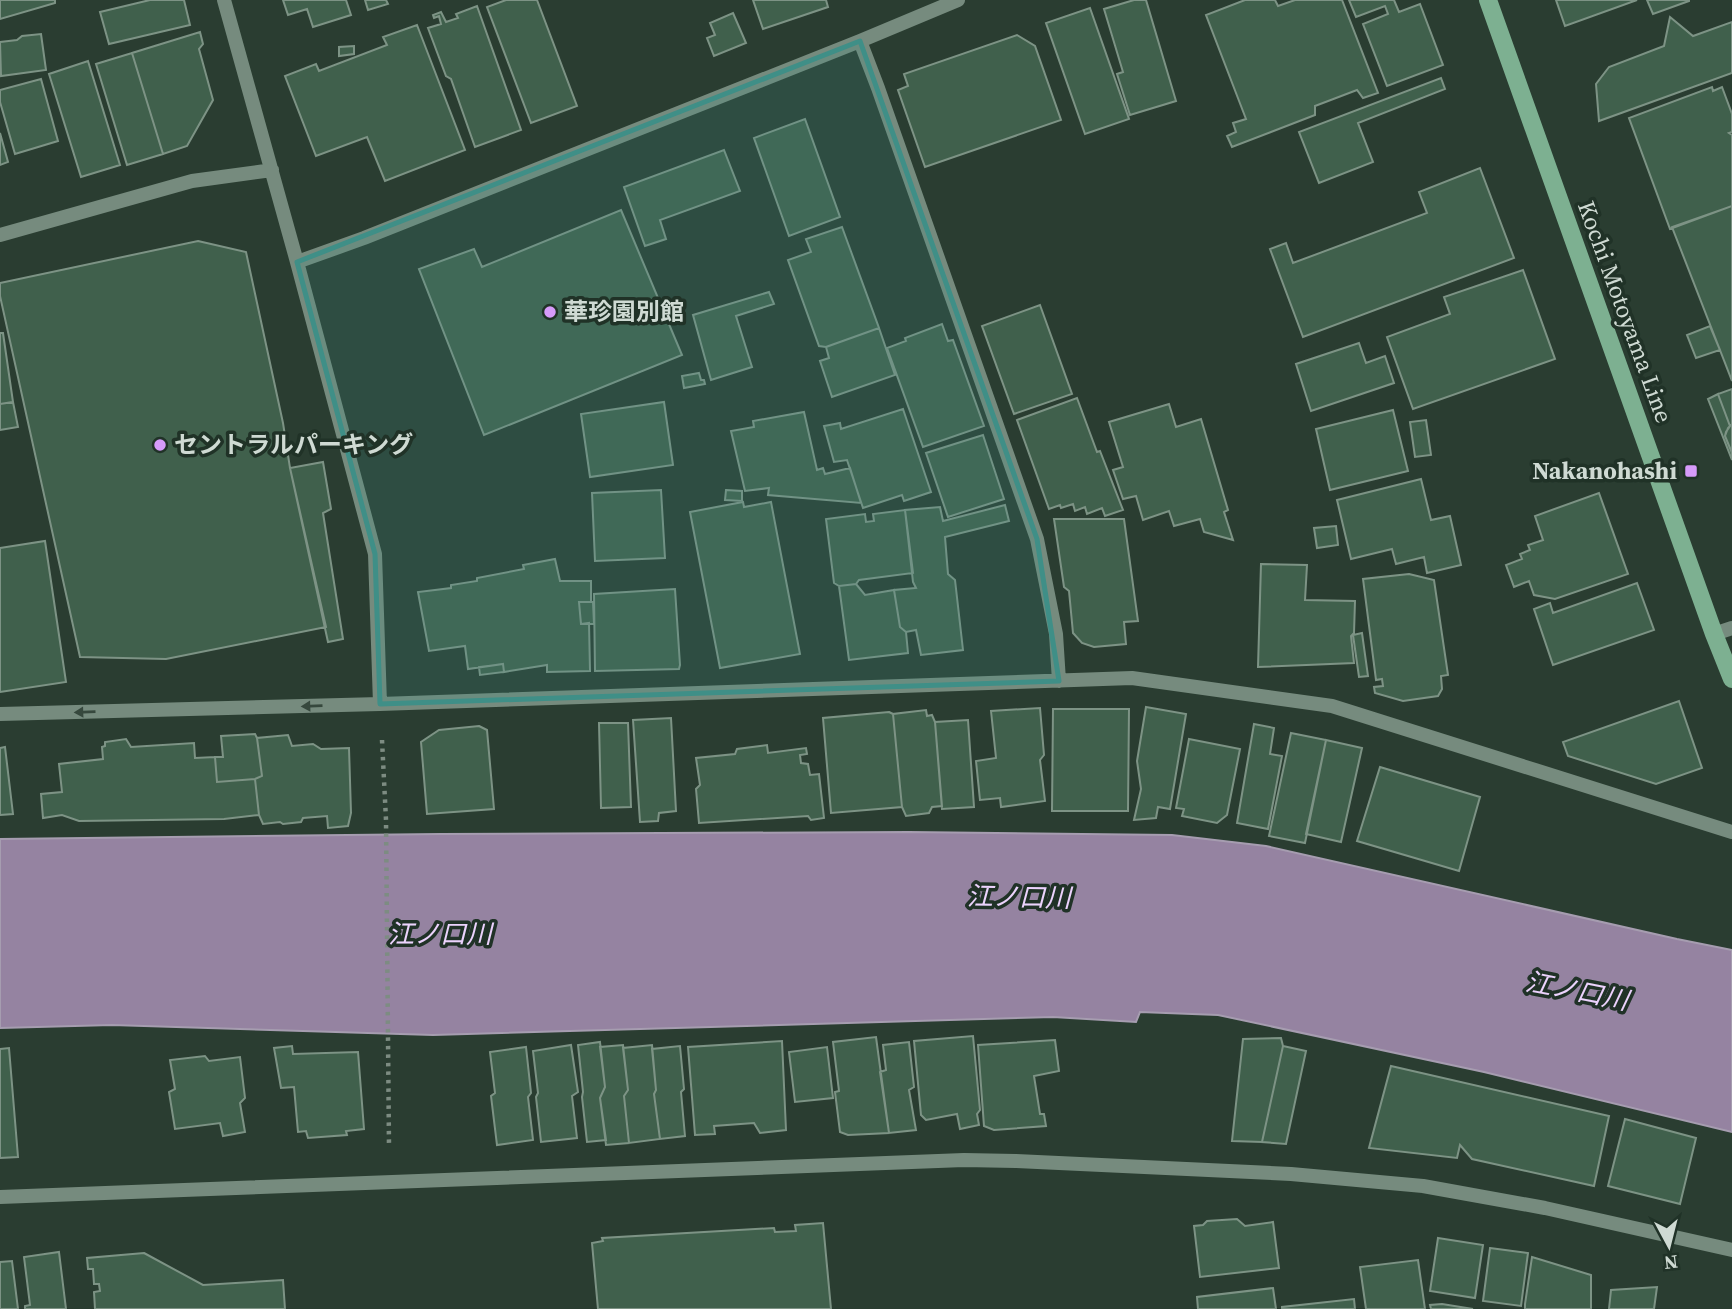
<svg xmlns="http://www.w3.org/2000/svg" width="1732" height="1309" font-family="'Source Serif 4','Noto Sans JP',serif">
<style>
.water{fill:#9583a1;stroke:#a69db0;stroke-width:2}
.building{fill:#40604c;stroke:#7d9385;stroke-width:2}
.lines{fill:none;stroke-linecap:round;stroke-linejoin:round}
.path{stroke:#7d8c82;stroke-width:4.5;stroke-dasharray:3.5 5;stroke-linecap:butt}
.minor{stroke:#768b7e;stroke-width:14}
.tertiary{stroke:#768b7e;stroke-width:14}
.primary{stroke:#7db091;stroke-width:18}
.oneway{fill:#36483d}
.marked{fill:#3f8f87;fill-opacity:0.2;stroke:#3f8f87;stroke-width:5;stroke-linejoin:round}
.poi-dot{fill:#d69bfa;stroke:#203227;stroke-width:2.5}
.labels{text-anchor:middle;stroke-width:7;stroke-linejoin:round;paint-order:stroke}
.poi-label{font-size:24px;font-weight:bold;fill:#cfdad3;stroke:#203227;text-anchor:start}
.street-label{font-size:24px;fill:#cfdad3;stroke:#203227}
.water-label{font-size:26px;font-style:italic;fill:#ecd3fd;stroke:#203227}
</style>
<rect width="100%" height="100%" fill="#2a3d31"/>
<path class="water" d="M909,832l263,3 94,11 411,93 55,11v182l-248,-60 -266,-57 -78,-3 -4,10 -83,-5 -620,18 -321,-10 -112,3v-189l440,-5z"/>
<path class="building" d="M0,0h55v3l-55,16z
M150,0h34l6,25 -81,19 -9,-32z
M283,0h63l5,15 -38,12 -6,-18 -19,6z
M365,0h21l2,4 -20,6z
M506,0h31l40,106 -46,17 -44,-116z
M753,0h73l2,7 -65,22z
M1134,0h12l30,101 -46,14 -13,-41 6,-2 -19,-63z
M1245,0h30l3,6 17,-6h47l36,93 -15,5 -6,-8 -42,16v9l-83,32 -5,-11 9,-4 -3,-9 13,-4 -40,-104z
M1349,0h45l5,12 21,-8 23,61 -56,21 -24,-62 25,-10 -3,-8 -29,11z
M1556,0h81l-72,26z
M1647,0h42v1l-36,13z
M477,6l44,124 -46,17 -24,-68 -5,-3 -18,-48 13,-4 -2,-8 -5,2 -1,-3 8,-3 5,10 12,-4 -2,-4z
M1090,8l39,111 -44,15 -39,-111z
M733,13l13,30 -32,13 -7,-18 8,-3 -5,-12z
M1670,17l23,19 39,-14v51l-133,48 -3,-37 13,-17 55,-21z
M417,25l48,125 -80,31 -18,-44 -51,19 -31,-80 31,-12 3,7 68,-26 -4,-8z
M200,32l3,12 -4,5 14,51 -26,46 -24,8 -31,-101z
M41,34l5,36 -45,6 -1,-34 17,-2 5,-4z
M1017,35l18,11 26,74 -136,47 -27,-77 10,-4 -4,-12z
M354,46v8l-15,2v-9z
M132,53l31,101 -36,11 -31,-101z
M88,61l32,104 -39,12 -32,-103z
M1441,78l4,11 -87,34 15,39 -54,21 -20,-51z
M41,79l17,62 -43,13 -15,-52v-12z
M1712,87l1,4 9,-4 10,27v18l-3,1 3,2v71l-62,23 -41,-111z
M805,119l35,98 -51,19 -35,-98z
M0,133l8,29 -8,3z
M724,150l16,41 -80,29 6,19 -21,7 -21,-59z
M1480,168l34,90 -211,79 -33,-88 16,-6 7,20 134,-50 -8,-21z
M1732,206v175l-60,-154z
M621,210l61,145 -198,80 -65,-166 55,-20 8,18z
M842,227l37,101 -53,19 -7,-1 -31,-86 23,-8 -5,-13z
M198,241l48,11 37,171 7,45 36,159 -160,32 -86,-2 -80,-361v-13z
M1523,270l32,89 -142,50 -26,-72 63,-23 -6,-17z
M769,292l5,12 -38,12 16,51 -41,13 -18,-65z
M1040,305l32,89 -58,20 -32,-88z
M942,324l6,17 5,-1 31,86 -61,21 -36,-99 19,-7 -1,-3z
M1710,326l10,24 -24,8 -9,-23z
M879,328l16,47 -63,22 -12,-36 9,-3 -3,-11z
M0,333h3l10,69 -13,2z
M1359,343l7,20 19,-7 9,27 -83,28 -15,-47z
M699,373l2,7h3l1,4 -21,4 -2,-12z
M1732,389v35l-2,2 -12,-32z
M1718,394l12,32 -4,6 -1,4 7,17v7l-24,-61z
M1077,398l20,54 3,-1 23,59 -18,6 -3,-8 -15,6 -2,-7 -10,4 -2,-7 -12,4 -1,-3 -11,4 -32,-89z
M13,402l5,25 -18,3v-26z
M664,402l9,63 -83,12 -9,-63z
M1169,404l7,23 25,-8 27,91 -4,2 9,28 -29,-8 -4,-13 -26,7 -5,-15 -26,9 -7,-24 -13,3 -10,-29 10,-3 -14,-45z
M903,409l28,83 -27,9 -2,-6 -39,13 -16,-48 -13,2 -10,-36 16,-3 1,6z
M1393,410l15,61 -78,19 -14,-61z
M804,412l13,58 6,-2 2,6 25,-6 11,35 -93,-8 1,-7 -24,3 -14,-60 23,-4 -1,-6z
M1426,420l5,35 -16,2 -5,-35z
M1732,424v29l-7,-17 3,-8z
M983,435l21,64 -56,18 -22,-64z
M323,462l8,47 -8,4 20,126 -15,3 -38,-174z
M1421,479l10,41 19,-4 11,49 -34,8 -3,-16 -28,7 -4,-15 -41,10 -14,-59z
M661,490l4,68 -70,3 -3,-68z
M726,490l16,1v10l-17,-1z
M1599,493l29,81 -73,25 -21,-4 -5,-14 -15,6 -8,-22 16,-6 -2,-5 10,-4 -2,-5 15,-5 -8,-24z
M743,502l1,5 27,-5 29,152 -80,14 -30,-156z
M1005,505l4,16 -64,16 3,37 7,6 8,70 -42,5 -5,-25 -10,2 -6,-5 -6,-37 22,-2 -3,-6 -8,-72 35,-3 3,14z
M905,510l8,63 -54,7 -3,4 -17,2 -5,-3 -8,-64 39,-5 1,8 8,-1 -1,-7z
M1054,519h70l14,102 -14,1 2,22 -32,3 -12,-4 -9,-10 -4,-42 -5,-4z
M1336,526l2,19 -21,3 -3,-20z
M45,541l21,141 -66,10v-144z
M555,559l5,22h31v21h-12l2,22 8,-1 1,48 -43,1v-7l-43,7 -1,-8 -35,5 -3,-23 -36,5 -11,-59 33,-4v-3l26,-4v-3l47,-9 -1,-4z
M1261,564l46,1 -2,35 50,1 -1,32 -3,3 3,27 -96,4z
M1409,574l25,6 14,95 -7,1 1,13 -4,7 -35,5 -28,-8 -1,-6 9,-1 -1,-7 -6,1 -13,-101z
M1637,583l17,47 -101,35 -19,-56 16,-6 3,10z
M856,584l9,11 29,-5 6,37 6,5 2,21 -59,7 -10,-74z
M675,589l5,76 -1,4 -84,2 -1,-77z
M579,602h14l1,22h-13z
M1362,633l6,43 -9,1 -6,-42z
M503,664l1,8 -24,3 -1,-8z
M1679,701l23,67 -46,16 -88,-28 -5,-14z
M1146,707l40,7 -16,95 -12,-2 -2,11 -22,2 7,-31 -4,-28z
M1040,708l4,47 -4,5 5,41 -44,6 -1,-9 -20,2 -4,-39 20,-3 -5,-47z
M1053,709h76l-1,102h-76z
M926,710l1,6 5,-1 3,7 7,84 -10,1 -3,6 -23,3 -4,-9 -9,-93z
M889,712l4,2 9,93 -71,6 -8,-95z
M671,718l5,93 -17,2 -1,8 -18,1 -7,-102z
M968,720l6,87 -32,2 -7,-87z
M599,723h29l3,84 -30,1z
M1254,724l20,4 -4,26 12,2 -14,73 -31,-6z
M479,726l8,4 7,79 -67,5 -6,-72 18,-12z
M1291,733l35,7 -21,103 -36,-7z
M255,734l2,4 5,38 -7,3 -38,3 -2,-25h8l-2,-21z
M288,735l4,11 21,-2 8,5 28,-1 2,65 -3,13 -20,2 -1,-12 -24,2 -2,4 -18,2 -3,-2 -17,2 -4,-9 -4,-36 7,-3 -5,-38z
M126,739l5,8 63,-4 1,15 20,-1 2,25 38,-3 4,36 -35,4 -145,2 -17,-6 -19,3 -2,-24 21,-2 -3,-28 44,-5 -1,-12 3,-1v-4z
M1189,739l51,10 -13,66 -10,8 -35,-7 2,-7 -8,-1z
M1326,740l36,8 -21,94 -35,-8z
M767,745l1,8 38,-5 1,6 -7,1 1,8 7,1 2,11 9,-1 5,44 -13,2 -3,-4 -109,7 -3,-34 4,-4 -4,-27 39,-4 2,-5z
M5,747l8,67 -13,1v-67z
M1380,767l100,30 -21,74 -102,-30z
M973,1036l7,74 -3,4 2,11 -19,4 -3,-15 -31,6 -5,-5 -7,-74z
M876,1037l13,96 -41,2 -8,-3 -5,-40 4,-1 -6,-49z
M1281,1038l2,8 -21,96 -30,-1 11,-102z
M1055,1040l4,31 -25,5 6,38h4l2,12 -52,4 -10,-4 -6,-81z
M782,1041l4,89 -26,3 -6,-10 -40,3 1,8 -20,1 -7,-88z
M600,1042l5,45 -5,11 6,42 -19,2 -5,-45 1,-5 -5,-47z
M909,1042l5,45 -5,3 7,40 -27,3 -9,-61 6,-2 -3,-25z
M571,1045l7,47 -6,4 5,42 -36,4 -5,-45 2,-4 -5,-42z
M623,1045l5,45 -4,6 5,47 -23,2 -6,-47 5,-11 -5,-40z
M652,1045l4,45 -2,4 6,45 -31,4 -5,-47 4,-6 -5,-42z
M292,1046l1,8 65,-2 6,77 -18,2 1,4 -39,3 -2,-7 -8,1 -4,-45 -13,1 -7,-40z
M680,1046l4,43 -3,3 4,44 -25,3 -6,-45 2,-4 -4,-41z
M1283,1046l23,5 -20,93 -24,-2z
M526,1047l5,46 -3,4 5,43 -36,5 -6,-49 4,-3 -5,-41z
M827,1047l6,51 -38,4 -6,-50z
M9,1048l9,109 -18,1v-109z
M205,1056l4,5 31,-4 5,41 -5,5 5,29 -22,4 -3,-13 -45,6 -6,-37 6,-3 -5,-29z
M1391,1066l218,50 -15,70 -122,-27 -12,-14 -3,13 -88,-10z
M1625,1119l71,19 -16,66 -72,-18z
M1237,1219l8,7 28,-4 6,46 -79,9 -6,-51 9,-1 4,-4z
M823,1223l8,86h-233l-6,-66 11,-2 -1,-3 172,-10 1,4 21,-1 -1,-6z
M1438,1238l45,7 -8,53 -45,-7z
M1490,1248l38,5 -7,53 -38,-5z
M59,1252l7,57h-41v-3l5,-1 -6,-48z
M144,1253l59,32 80,-5 2,29h-190l-1,-17 6,-1 -1,-7h-5l-1,-15h-5l-1,-11z
M1532,1257l59,18v34h-66v-5z
M1418,1260l7,49h-59l-6,-42z
M12,1261l6,48h-18v-47z
M1657,1287l-3,22h-45l2,-19z
M1273,1288l3,21h-78l-1,-12z
M1354,1299l1,10h-73v-2z
M1442,1304l31,5h-42l-1,-4z"/>
<g class="lines">
<path class="path" d="M382,740l4,80 3,327"/>
<path class="minor" d="M224,0l73,262 78,292 5,150
M860,41l18,47 159,451 19,95 3,47
M0,235l192,-54 80,-11
M297,262l67,-24 496,-197 98,-41
M1714,634l18,-6
M0,714l380,-10 752,-26 200,28 400,126"/>
<path class="tertiary" d="M0,1197l964,-37 52,1 275,13 132,12 122,22 187,42"/>
<path class="primary" d="M1488,0l226,634 18,45"/>
</g>
<defs><path id="oneway-solid" d="M-6-.8H1V-3.2L6.5 0L1 3.2V.8H-6Z" transform="scale(1.75)"/></defs>
<g class="oneway">
<use href="#oneway-solid" transform="translate(312 706) rotate(178)"/>
<use href="#oneway-solid" transform="translate(85 712) rotate(178)"/>
</g>
<path class="marked" d="M860,41l177,498 22,142 -679,23 -5,-150 -78,-292z"/>
<g class="poi-dot">
<circle cx="550" cy="312" r="7"/>
<circle cx="160" cy="445" r="7"/>
<rect x="1684" y="464" width="14" height="14" rx="3.5"/>
</g>
<g class="labels">
<g class="poi-label">
<text x="564" y="320">華珍園別館</text>
<text x="174" y="453">セントラルパーキング</text>
<text x="1677" y="479" text-anchor="end">Nakanohashi</text>
</g>
<g class="street-label">
<text transform="translate(1625 312) rotate(70)" y="8">Kochi Motoyama Line</text>
</g>
<g class="water-label">
<text transform="translate(1019 897) rotate(1)" y="9">江ノ口川</text>
<text x="440" y="943">江ノ口川</text>
<text transform="translate(1577 991) rotate(11)" y="9">江ノ口川</text>
</g>
</g>
<g transform="translate(1669 1246) rotate(173)" stroke="#203227" stroke-width="5" paint-order="stroke">
<path d="M0-5L12 26L0 18L-12 26Z" fill="#cfdad3"/>
<text y="-10" font-size="19" font-weight="bold" text-anchor="middle" fill="#cfdad3">N</text>
</g>
</svg>
